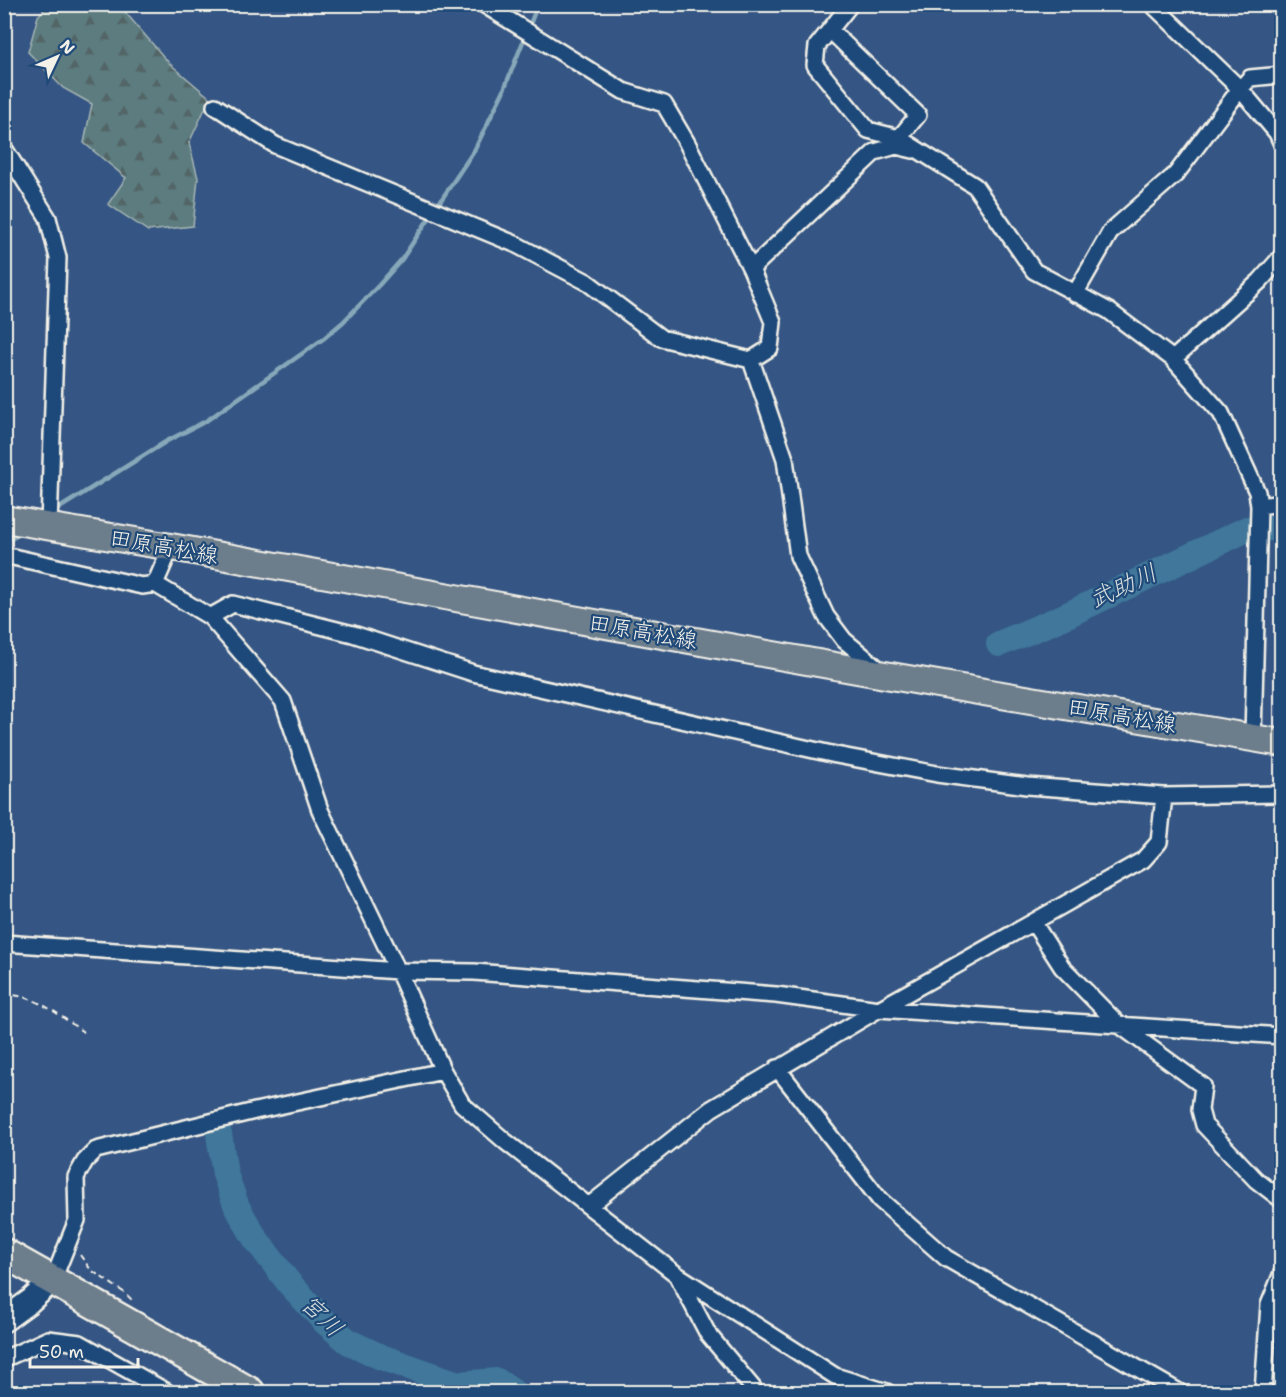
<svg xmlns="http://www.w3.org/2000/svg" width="1286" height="1397" font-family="'Shantell Sans','Klee One',sans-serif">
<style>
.forest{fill:url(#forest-firs);stroke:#a8b6b4;stroke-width:1.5}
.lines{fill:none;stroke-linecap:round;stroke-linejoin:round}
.stream{stroke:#87a8b9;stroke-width:4.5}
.river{stroke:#3f779a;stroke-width:26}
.street-casing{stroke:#f4f1e8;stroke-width:20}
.secondary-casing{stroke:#f4f1e8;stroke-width:27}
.primary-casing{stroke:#f4f1e8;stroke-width:30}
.highway-casing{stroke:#f4f1e8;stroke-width:33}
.path{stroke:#f4f1e8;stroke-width:2;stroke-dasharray:6 4.5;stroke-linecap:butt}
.street{stroke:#1f4a7a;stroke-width:15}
.secondary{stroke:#1f4a7a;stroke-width:22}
.primary{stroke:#6c7d8c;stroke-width:26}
.highway{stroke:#6c7d8c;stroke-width:28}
.labels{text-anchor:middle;stroke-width:4.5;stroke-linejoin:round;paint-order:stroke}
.street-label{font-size:22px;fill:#f4f1e8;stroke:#1f4a7a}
.water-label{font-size:24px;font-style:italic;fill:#d9dfdc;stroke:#1f4a7a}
</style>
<defs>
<pattern id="forest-firs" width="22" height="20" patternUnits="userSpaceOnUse" patternTransform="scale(1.5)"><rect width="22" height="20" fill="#5c7c80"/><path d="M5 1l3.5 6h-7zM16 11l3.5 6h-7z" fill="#536566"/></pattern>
</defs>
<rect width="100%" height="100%" fill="#355684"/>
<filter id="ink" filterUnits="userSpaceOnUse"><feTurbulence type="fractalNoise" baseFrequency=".0167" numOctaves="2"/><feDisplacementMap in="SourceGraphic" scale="12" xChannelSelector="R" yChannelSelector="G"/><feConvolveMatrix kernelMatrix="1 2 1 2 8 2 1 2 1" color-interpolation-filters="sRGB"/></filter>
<g filter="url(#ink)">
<path class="forest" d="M48,5h71l50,58 41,35 -21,45 9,35 -5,48 -45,5 -40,-27 18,-26 -42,-35 8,-39 -29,-16 -35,-36 10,-36z"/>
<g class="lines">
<path class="stream" d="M53,512l114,-71 39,-20 117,-82 20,-17 36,-37 23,-26 73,-110 28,-57 35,-88
M4,543l17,-10"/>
<path class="river" d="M1266,528h16
M999,644l64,-27 184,-88
M219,1134l6,40 12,33 18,31 34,45 35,38 25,21 32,15 77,27 39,-3 16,11"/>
<g class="street-casing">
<path id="street" d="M1152,4l88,85 37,44 5,11
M849,6l-32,40 -2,19 53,65 31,8 76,48 59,85 75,40 64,48 48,54 36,79 2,14 -6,231
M830,30l88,85 -19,23
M215,106l60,39 240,99 72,38 74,56 90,22 19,-12 3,-26 -22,-53 -64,-126 -23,-39 -41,-13 -140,-87
M4,148l44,70 10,40 -9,268
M751,269l124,-117 21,-6 17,4
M1075,294l36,-63 65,-57 64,-85 10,-11 32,-3
M1173,359l87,-78 22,-25
M751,360l34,99 13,97 28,60 18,24 37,31
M1259,506l23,-3
M171,547l-16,37 55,33 73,84 37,109 78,161 45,100 19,33 44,38 170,132 159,102 52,16
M4,555l138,31 13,-2
M210,617l23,-13 120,30 120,39 363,82 101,19 90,12 137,10 118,-2
M1033,922l29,45 56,57 85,62 -3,24 4,15 52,55 26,20
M4,943l394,28 76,1 302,23 103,14 403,27
M777,1068l103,132 66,58 233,134
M590,1205l121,-96 168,-100 264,-149 16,-18 5,-46
M678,1277l30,57 45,54 1,4
M53,1280l24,-60 -1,-43 9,-16 11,-11 159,-39 188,-40
M4,1359l44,-20 32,4 87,49
M1263,1392l6,-87 13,-32"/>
</g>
<g class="secondary-casing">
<path id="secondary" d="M4,1320l26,-19 23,-21"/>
</g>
<g class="primary-casing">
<path id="primary" d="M4,519l167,28 714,128 397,68"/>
</g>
<g class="highway-casing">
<path id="highway" d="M4,1253l246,139"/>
</g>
<path class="path" d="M4,995c31,-2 59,23 82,39
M80,1255l11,15 34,23 7,7
M271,1386l12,6"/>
<use href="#street" class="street"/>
<use href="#secondary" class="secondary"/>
<use href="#primary" class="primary"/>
<use href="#highway" class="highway"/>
</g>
</g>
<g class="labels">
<g class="street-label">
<text transform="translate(164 546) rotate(10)" y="8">田原高松線</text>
<text transform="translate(643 631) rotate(10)" y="8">田原高松線</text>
<text transform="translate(1122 715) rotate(10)" y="8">田原高松線</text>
</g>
<g class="water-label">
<text transform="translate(1123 586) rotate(-25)" y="8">武助川</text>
<text transform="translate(322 1316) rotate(44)" y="8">宮川</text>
</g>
</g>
<rect width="1286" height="1397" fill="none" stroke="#1f4a7a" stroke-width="24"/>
<rect x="12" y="12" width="1262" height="1373" fill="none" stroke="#f4f1e8" stroke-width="2" filter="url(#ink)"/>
<g transform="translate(57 57) rotate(46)" stroke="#1f4a7a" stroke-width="4.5" paint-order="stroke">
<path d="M0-4.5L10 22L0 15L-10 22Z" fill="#f4f1e8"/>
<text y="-9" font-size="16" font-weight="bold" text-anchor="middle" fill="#f4f1e8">N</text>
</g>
<path d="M30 1358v9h108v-9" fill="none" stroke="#f4f1e8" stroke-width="3"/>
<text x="39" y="1358" font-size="18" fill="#f4f1e8" stroke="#1f4a7a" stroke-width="4.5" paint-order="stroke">50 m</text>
</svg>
